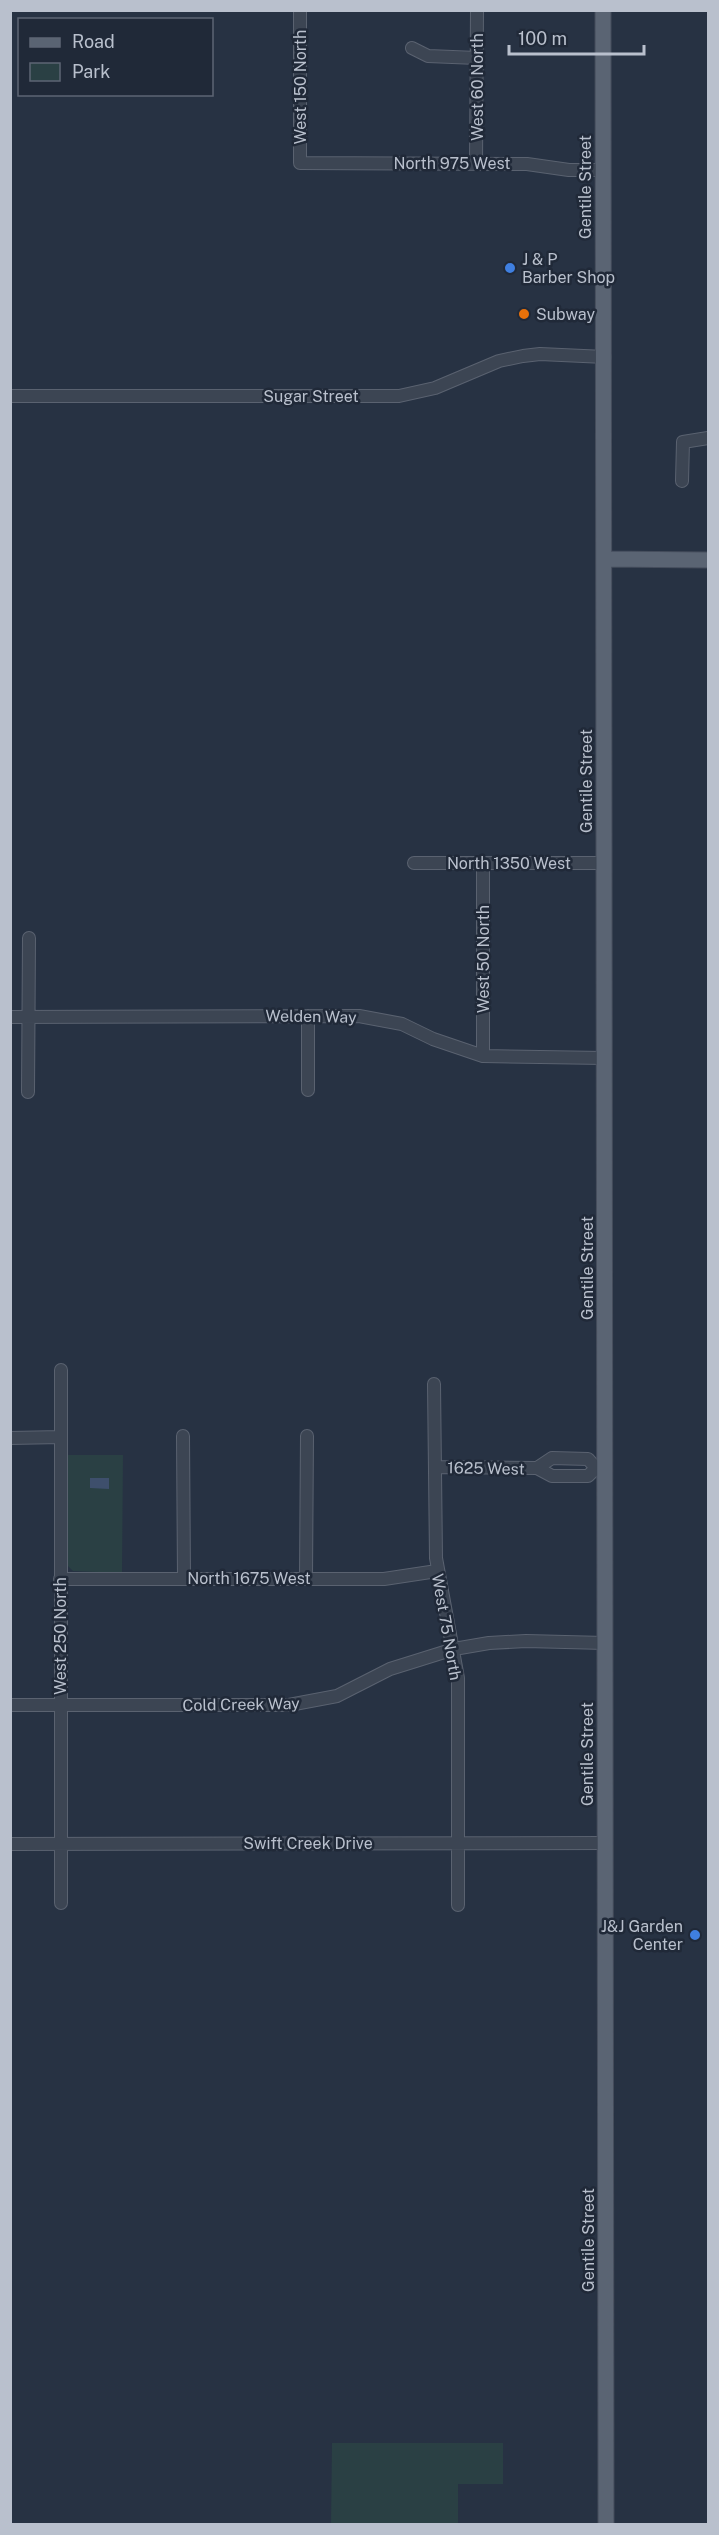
<svg xmlns="http://www.w3.org/2000/svg" width="719" height="2535" font-family="'Public Sans',sans-serif">
<style>
.green{fill:#2a4044}
.water{fill:#3e4f6c}
.lines{fill:none;stroke-linecap:round;stroke-linejoin:round}
.minor-casing{stroke:#5a6270;stroke-width:14}
.major-casing{stroke:#454d5c;stroke-width:17}
.minor{stroke:#3c4553;stroke-width:12}
.major{stroke:#5a6473;stroke-width:15}
.shop-dot{fill:#3f7fe0;stroke:#202938;stroke-width:2}
.food-dot{fill:#e8710a;stroke:#202938;stroke-width:2}
.labels{text-anchor:middle;stroke-width:5;stroke-linejoin:round;paint-order:stroke}
.street-label{font-size:16px;fill:#b9c0cd;stroke:#202938}
.poi-label{font-size:16px;fill:#b9c0cd;stroke:#202938;text-anchor:start}
</style>
<rect width="100%" height="100%" fill="#273243"/>
<path class="green" d="M67,1455h56l-1,118 -49,-2 -6,-6z
M332,2443h171v41h-45v40h-127z"/>
<path class="water" d="M90,1478h19v11l-19,-1z"/>
<g class="lines">
<g class="minor-casing">
<path id="minor" d="M300,10v153l227,1 42,6h34
M412,48l16,8 49,2
M476,164l1,-154
M10,396h389l36,-8 64,-27 24,-5 17,-2 65,3
M682,481l1,-39 25,-4
M414,863h190
M308,1016v74
M10,1017l349,-1 43,8 31,15 50,17 121,2
M483,1056v-193
M28,1092l1,-154
M434,1384l2,174 22,120v227
M183,1436l1,142
M10,1438l51,-1
M435,1467l102,1 15,8h36l8,-8 9,-1
M537,1468l15,-10 36,1 8,9
M306,1578l1,-142
M60,1579h324l53,-8
M10,1705h279l48,-9 53,-27 64,-20 35,-6 37,-2 79,2
M10,1844l595,-1
M61,1903v-533"/>
</g>
<g class="major-casing">
<path id="major" d="M603,10l3,2514
M605,559l103,1"/>
</g>
<use href="#minor" class="minor"/>
<use href="#major" class="major"/>
</g>
<g class="shop-dot">
<circle cx="510" cy="268" r="6"/>
<circle cx="695" cy="1935" r="6"/>
</g>
<circle class="food-dot" cx="524" cy="314" r="6"/>
<g class="labels">
<g class="street-label">
<text transform="translate(300 87) rotate(-90)" y="6">West 150 North</text>
<text transform="translate(477 87) rotate(-90)" y="6">West 60 North</text>
<text x="452" y="169">North 975 West</text>
<text transform="translate(585 187) rotate(-90)" y="6">Gentile Street</text>
<text x="311" y="402">Sugar Street</text>
<text transform="translate(586 781) rotate(-90)" y="6">Gentile Street</text>
<text x="509" y="869">North 1350 West</text>
<text transform="translate(483 959) rotate(-90)" y="6">West 50 North</text>
<text transform="translate(311 1016) rotate(1)" y="6">Welden Way</text>
<text transform="translate(587 1268) rotate(-90)" y="6">Gentile Street</text>
<text transform="translate(486 1468) rotate(1)" y="6">1625 West</text>
<text x="249" y="1584">North 1675 West</text>
<text transform="translate(447 1627) rotate(80)" y="6">West 75 North</text>
<text transform="translate(60 1636) rotate(-90)" y="6">West 250 North</text>
<text transform="translate(241 1704) rotate(-1)" y="6">Cold Creek Way</text>
<text transform="translate(587 1754) rotate(-90)" y="6">Gentile Street</text>
<text x="308" y="1849">Swift Creek Drive</text>
<text transform="translate(588 2240) rotate(-90)" y="6">Gentile Street</text>
</g>
<g class="poi-label">
<text x="522" y="265">J &amp; P<tspan x="522" dy="18">Barber Shop</tspan></text>
<text x="536" y="320">Subway</text>
<text x="683" y="1932" text-anchor="end">J&amp;J Garden<tspan x="683" dy="18">Center</tspan></text>
</g>
</g>
<rect width="719" height="2535" fill="none" stroke="#b9c0cd" stroke-width="24"/>
<rect x="18" y="18" width="195" height="78" fill="#202938" stroke="#5d6574" stroke-width="1.5"/>
<rect x="30" y="38" width="30" height="9" fill="#5a6473" stroke="#5d6574" stroke-width="1.5"/>
<text x="72" y="48" font-size="18" fill="#b9c0cd">Road</text>
<rect x="30" y="63" width="30" height="18" fill="#2a4044" stroke="#5d6574" stroke-width="1.5"/>
<text x="72" y="78" font-size="18" fill="#b9c0cd">Park</text>
<path d="M509 45v9h135v-9" fill="none" stroke="#b9c0cd" stroke-width="3"/>
<text x="518" y="45" font-size="18" fill="#b9c0cd" stroke="#202938" stroke-width="4.5" paint-order="stroke">100 m</text>
</svg>
